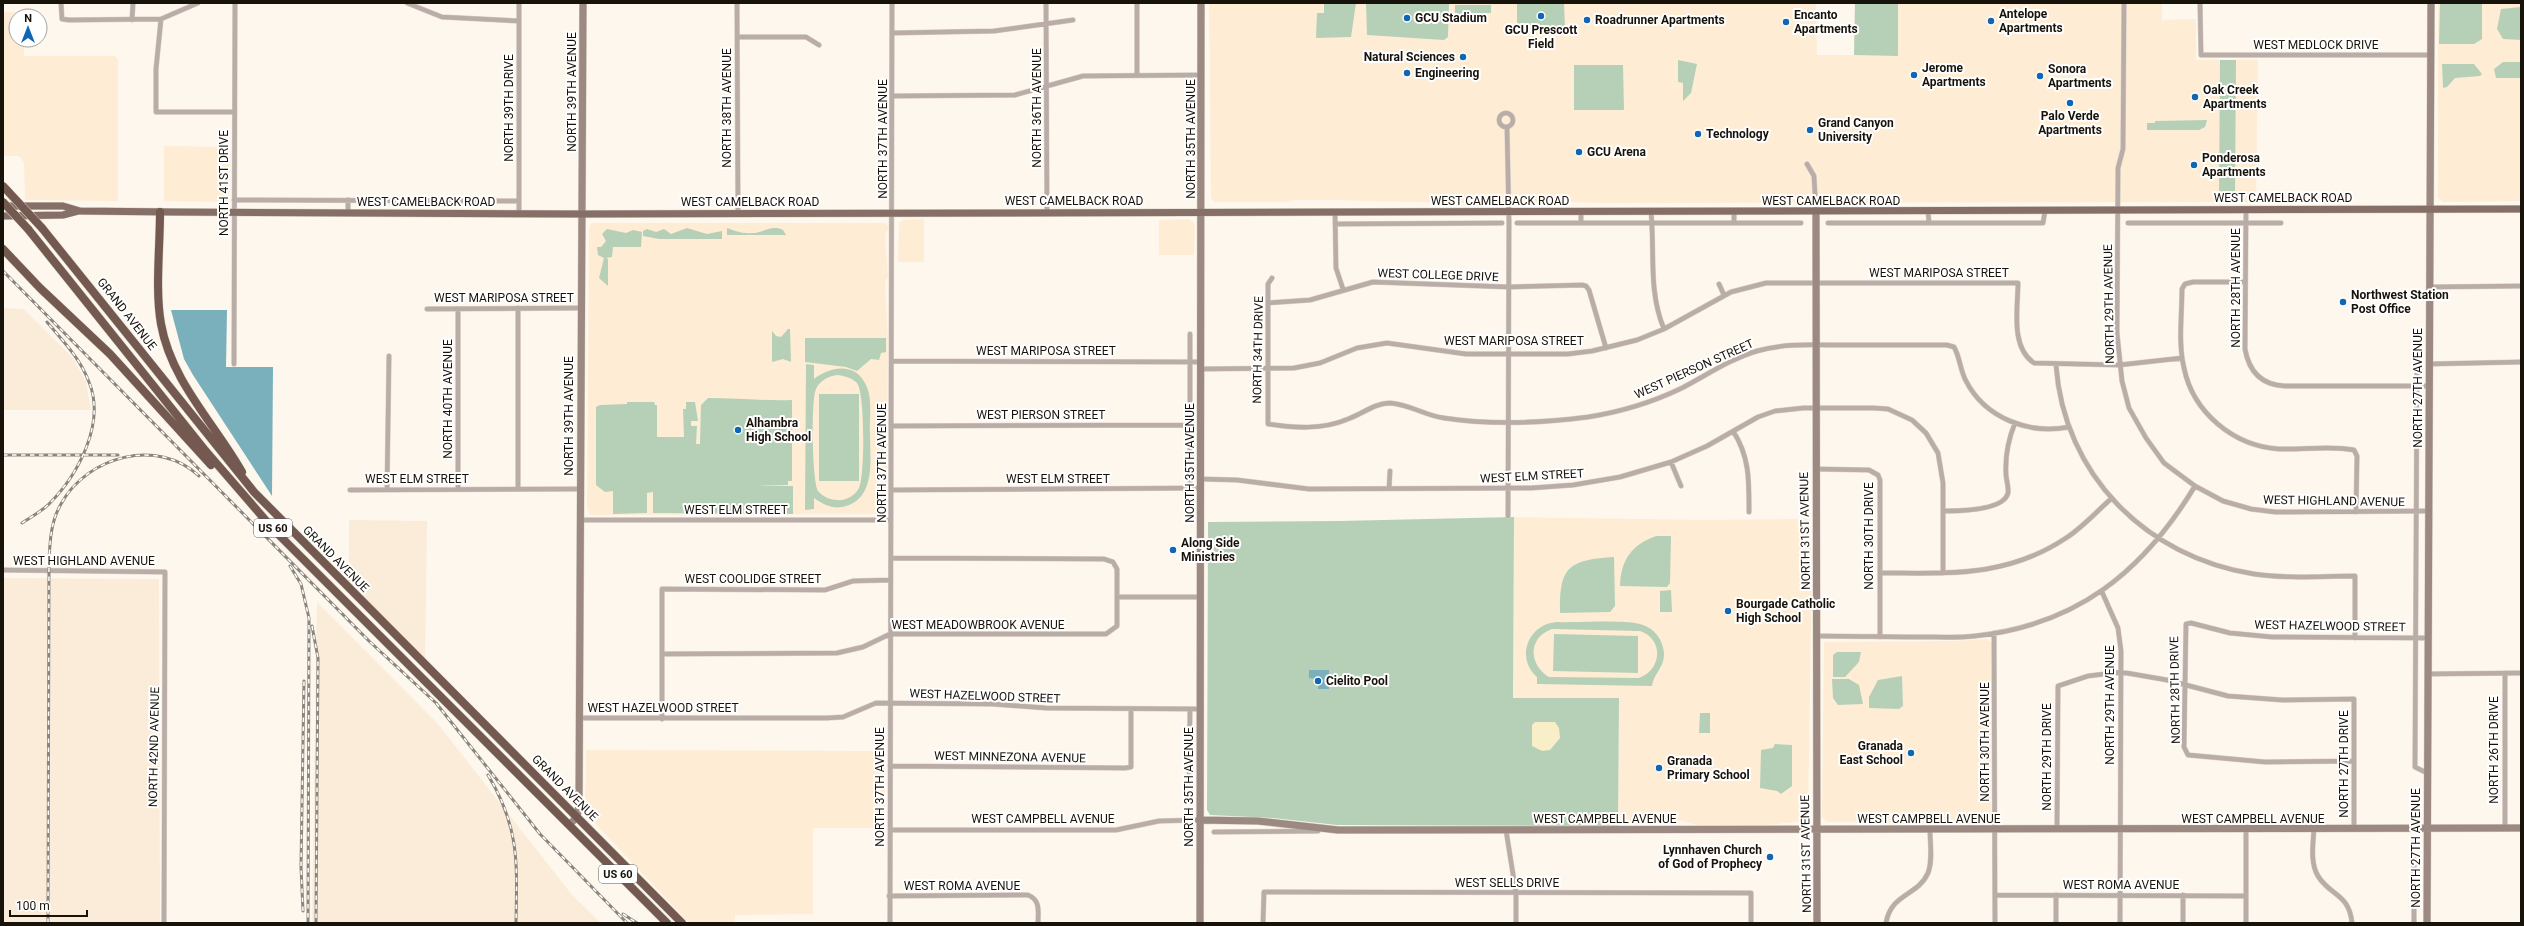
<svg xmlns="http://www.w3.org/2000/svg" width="2524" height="926" font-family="Roboto,sans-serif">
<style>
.built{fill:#feedd4}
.industrial{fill:#faecd8}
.green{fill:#b6d0b7;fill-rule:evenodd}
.sand{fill:#f8efc9}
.water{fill:#7aafbc}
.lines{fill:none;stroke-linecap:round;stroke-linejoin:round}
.street-casing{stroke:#d9d3c9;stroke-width:5.5}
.secondary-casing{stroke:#d9d3c9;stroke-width:8}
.primary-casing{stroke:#d9d3c9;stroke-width:8}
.highway-casing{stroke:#d9d3c9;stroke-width:9}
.street{stroke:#baada8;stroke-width:4.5}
.secondary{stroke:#9c8982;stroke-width:7}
.primary{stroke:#866f66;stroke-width:7}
.highway{stroke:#73594f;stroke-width:8}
.rail-casing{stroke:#8b857c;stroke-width:3}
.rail{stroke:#fff;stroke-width:1.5;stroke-dasharray:4.5;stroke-linecap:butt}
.highway-bridge-casing{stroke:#d9d3c9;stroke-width:9;stroke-linecap:butt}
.highway-bridge{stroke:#73594f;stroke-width:8}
.poi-dot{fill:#1166b4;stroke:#fff;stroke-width:1.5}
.labels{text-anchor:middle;stroke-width:4;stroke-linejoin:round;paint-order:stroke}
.shield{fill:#fff;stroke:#5d5a54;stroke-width:1}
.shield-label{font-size:11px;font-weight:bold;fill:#18130a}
.poi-label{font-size:12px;font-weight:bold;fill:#18130a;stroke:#fff;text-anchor:start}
.street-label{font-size:12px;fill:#18130a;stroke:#fff}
</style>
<rect width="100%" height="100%" fill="#fef7ed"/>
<path class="built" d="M1209,3h607l1,52h37l1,-52h307v17l34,-1v41h62l-2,142 -663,1 -41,-2 -53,3 -168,-4h-38l-4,2h-75l-3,-4z
M2438,3h83v198l-78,1 -5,-4z
M3,12h21v4h-8v24h8v16h91l3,4v141l-93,-1 -1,-37 -5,-7h-16z
M164,146l66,1 -1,55 -65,-1z
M924,219v43h-26l1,-39 4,-3z
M1190,219l5,5 -1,31h-35v-35z
M591,223h295l3,5 -4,7 3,42 -3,5 3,56 -1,172 -2,4 -295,1 -3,-8 2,-278z
M1514,517l190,3 104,-1 4,41 -4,261 -42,4h-69l-15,-4 -64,5 1,-128h-106z
M1986,639l5,3 1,6 -1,172 -5,3 -160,-1 -4,-5 2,-175 129,-1z
M586,750l299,1v77h-72v86l-78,1v8h-46l-102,-108 -2,-11z"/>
<path class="industrial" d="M3,308l21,1 49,49 13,24 5,28h-88z
M349,520l78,1 -2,138 -81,-80 5,-6z
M3,578l156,1 1,344h-157z
M317,602l121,122 134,171 29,28h-289z"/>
<path class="green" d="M1324,3h32l-5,34 -35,1 1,-25h7z
M1366,3h83l-1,34 -4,3 -77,-5z
M1517,3h47l1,25 -48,1z
M1855,3h43v53l-44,-1z
M2440,3h42v36l-8,5h-35z
M1455,5h36v8h-7v4h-29z
M2521,7v33l-18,-1 -6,-10 4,-20z
M1678,60l19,4 -6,29 -8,8v-18l-5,-1z
M2220,60h16l-1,137 -16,-1z
M2503,62h18v16h-25l-2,-9z
M2442,64h32l8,10 -2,2 -25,2 -8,9 -4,1z
M1574,65h49l1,45h-50z
M2207,120l-2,7 -6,3h-52v-7h8v-2z
M687,228l20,6 15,-3v8h-63l-16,-3v-5l4,-2 9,3 8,-3 7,5z
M727,228c9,3 15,6 25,5 11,0 20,-9 31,-3l3,5h-59z
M607,229l19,4 7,-3 9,2 -1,15h-28l-1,10 -6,1 2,1v27l-9,-8 5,-20 -6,-3 -1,-8h4l5,-6 -4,-7z
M788,329h2l1,33 -8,-3 -11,3v-31l4,5 5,1z
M805,338h81v14l-5,1 -2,7 -8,-1 -14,12 -11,-4 -41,-5z
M806,364l8,1v14c16,-13 42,-17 52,6 7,14 3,34 4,49 0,25 6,63 -24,72 -12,4 -22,-1 -32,-8v11l-9,1zM838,375c7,1 14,3 19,8 8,10 8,93 2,105 -4,8 -14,13 -22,12 -7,0 -15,-4 -19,-9 -6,-9 -7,-92 -2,-102 4,-9 13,-13 22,-14z
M819,394h40v87h-40z
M708,398c28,0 56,3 84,2v81h-4v4l-31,1h36v28l-140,-1v-21l-6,1v20l-34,1v-23l-8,1 -9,-7v-78l4,-2 27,-1v-2h27l1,3h2v32h27l-1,-28h3v-7h9l3,19h-7v5h6l-1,18h4l1,-39z
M1514,517l-1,181h106l-1,128 -281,-1 -64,-7 -63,-3 -3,-5 1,-288 131,-1z
M1656,536h15l-1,47 -3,4 -47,-1c1,-26 11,-41 36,-50z
M1614,557l1,49 -5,6 -50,1c-1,-47 9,-53 54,-56z
M1671,590l1,22h-12v-21z
M1558,622c19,1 69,-3 85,3 12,4 20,15 21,28 1,14 -11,21 -12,33l-115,-2v-7c-22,-19 -9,-54 21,-55zM1552,629l88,2c24,8 22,39 -1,47l-90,-1c-20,-12 -22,-39 3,-48z
M1554,634l84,2v37l-85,-2z
M1837,652h24l-2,10 -14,15h-12v-22z
M1902,676l1,30 -4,3 -30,-1v-11l9,-17z
M1832,679h17l10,6 4,19 -25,1 -5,-7z
M1700,713h10v20h-11z
M1775,744l17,1v41l-11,8 -4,-3 -17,-3 1,-38 12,-2z"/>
<path class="sand" d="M1535,722h20l4,6 1,10 -10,12 -8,1 -10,-5v-21z"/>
<path class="water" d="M171,310h56l-1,57h47l-1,129 -79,-121 -9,-16z
M1309,670h20v19h-11v-10l-9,-1z"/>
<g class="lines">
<g class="street-casing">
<path id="street" d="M61,3l1,16 7,1 92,-1 37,-16
M407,3l35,14 77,4
M519,3v210
M737,3l1,210
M1046,3l1,209
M1137,3v72
M2124,3l-1,146 -5,19 -1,165 5,48 7,27 17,30 18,25 31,23 28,15 28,8 24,3 154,-1
M2200,3l1,52h229
M161,19l-5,50v43h78
M132,20l1,-17
M892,33l102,-2 79,-11
M737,37h69l13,8
M892,96l123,-1 68,-19 119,-1
M1499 120a7 7 0 1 1 14 0a7 7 0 1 1-14 0Z
M1507,128l2,94 -1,294
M1807,164l7,12 2,36
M234,200l285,1
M348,200v13
M2246,209l-1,140c4,23 17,36 40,37h144
M1928,211l1,12
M1335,212l1,56 7,21
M1581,212v11
M1651,212c4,40 -3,79 13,117
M1734,212v11
M1517,223h284
M1828,223h215l2,-12
M2128,223h153
M1335,224l167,-1
M1272,278l-4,6v140c26,4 55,6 80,-5 14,-5 27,-16 42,-16 19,1 36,13 54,15 46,7 98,5 144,-1 32,-5 65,-15 94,-29 25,-13 48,-29 75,-37 27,-8 57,-6 84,-6 36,0 71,0 106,0l7,2c6,10 6,23 12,34 19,37 63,54 103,46
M2245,282h-52l-8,2 -3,5c0,26 -4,54 2,79 9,44 49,78 95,81 24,1 51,-4 75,1l3,6 -1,56
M1719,284l5,11
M2429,287l92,-1
M1268,303l42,-3 63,-18 136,5 73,-2 4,1 3,4 17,58
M427,309l154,-1
M458,309v180
M892,361l309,1
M2417,361l-2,406 12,6
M234,364l1,-361
M2429,364l92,-2
M2056,365c8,110 90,192 198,209 33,5 68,2 101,2v62
M1201,369l93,-1 26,-5 37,-15 30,-5 79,11h102l24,-3 45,-11 27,-11 67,-37 35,-9h252c0,25 -8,64 16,80l85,2 63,-7
M892,426l298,-1
M1733,431c17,26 16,51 16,81
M1671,462l10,24
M1816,469l53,1 9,5 2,5v157
M1201,479l36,1 72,9 222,-1 42,-3 47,-8 51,-15 36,-16 51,-29 17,-6 28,-3h71l14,1 24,11 14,13 12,20 5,30v90
M518,489v-181
M1389,489l1,-18
M350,490l230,-1
M387,490l2,-134
M891,490l310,-2
M1190,503v-169
M1943,511c14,0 61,0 65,-18 1,-6 -2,-13 -2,-19 -1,-18 2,-34 9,-51
M580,520h311
M3,570l162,2 -1,351
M1880,573c68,0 126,5 186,-35 17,-11 31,-27 46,-40
M2102,592l16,36 3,23 -1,272
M1119,597h81
M1994,633l1,290
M1817,636c36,0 71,1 106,1 17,0 35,1 52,-1 102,-11 168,-64 220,-150
M662,654l175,-1 26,-6 27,-13h216l11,-8v-57l-4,-7 -9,-3 -213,-1
M2427,674l94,-1
M580,718h247l16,-1 33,-14 116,1 54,4 154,1
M662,719v-130l163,1 28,-9 37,-1
M2354,761l-89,1 -77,-7 -4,-8 2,-123 5,-1 39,10 42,4 155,1
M890,766l235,2 6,-1v-58
M1189,796l1,-87
M2505,828v-155
M2057,829l1,-143 30,-10 33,-4 46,8 61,16 54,4 72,-1v130
M2314,829c-1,15 -4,34 4,47 12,20 31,17 34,47
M890,830h226l43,-9 40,-1
M1506,830l10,63v30
M1214,832l104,-1
M2414,854v69
M1995,895l251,1
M2056,895v28
M889,896l139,-1c13,5 10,17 10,28
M890,923l2,-920
M1263,923l1,-31 487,1v30
M1886,923c5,-30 32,-27 42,-50 5,-13 2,-30 2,-43
M2183,923v-28
M2246,923v-93"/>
</g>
<g class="secondary-casing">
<path id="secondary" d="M1816,212l1,711
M1199,820l59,1 80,9 1183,-2
M569,825l8,-8 2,-12 4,-802
M1200,923l1,-920
M2427,923l4,-920"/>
</g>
<g class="primary-casing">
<path id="primary" d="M3,206h60l17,5 91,1 411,2 1939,-5
M3,216l60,-1 15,-4"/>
</g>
<g class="highway-casing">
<path id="highway" d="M160,212c0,36 -5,78 1,112 10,57 54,100 81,148
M42,228l212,264 428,431
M28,229l176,220 70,81 393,393
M3,249l37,39 70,66 101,111"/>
</g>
<use href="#street" class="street"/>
<use href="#secondary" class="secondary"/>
<use href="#primary" class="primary"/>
<use href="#highway" class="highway"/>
<g class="rail-casing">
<path id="rail" d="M3,271l366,370 67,62 104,131 87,89
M3,455h115
M22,523c9,-6 20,-12 27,-19 29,-29 57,-81 40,-122 -9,-24 -26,-41 -42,-60
M290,566l11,18 8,34 -1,305
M312,626l6,32 -2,265
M488,775c32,53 29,89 28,148
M303,911l-2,-44 3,-186
M623,914l14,9
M48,923l1,-363c1,-20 2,-39 12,-56 26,-48 97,-67 138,-28"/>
</g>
<use href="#rail" class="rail"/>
<g class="highway-bridge-casing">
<path id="highway-bridge" d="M3,186l39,42
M3,202l25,27"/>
</g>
<use href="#highway-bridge" class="highway-bridge"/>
</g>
<g class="poi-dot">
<circle cx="1541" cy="16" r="4"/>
<circle cx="1407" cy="18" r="4"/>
<circle cx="1587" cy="20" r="4"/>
<circle cx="1991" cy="21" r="4"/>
<circle cx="1786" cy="22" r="4"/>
<circle cx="1463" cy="57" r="4"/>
<circle cx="1407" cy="73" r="4"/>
<circle cx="1914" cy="75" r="4"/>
<circle cx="2040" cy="76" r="4"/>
<circle cx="2195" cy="97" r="4"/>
<circle cx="2070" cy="103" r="4"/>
<circle cx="1810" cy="130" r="4"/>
<circle cx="1698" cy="134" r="4"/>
<circle cx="1579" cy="152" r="4"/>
<circle cx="2194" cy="165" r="4"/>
<circle cx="2343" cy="302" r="4"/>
<circle cx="738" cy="430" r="4"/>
<circle cx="1173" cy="550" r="4"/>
<circle cx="1728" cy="611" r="4"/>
<circle cx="1318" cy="681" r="4"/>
<circle cx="1911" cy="753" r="4"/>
<circle cx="1659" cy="768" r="4"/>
<circle cx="1770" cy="857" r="4"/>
</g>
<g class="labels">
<g class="shield">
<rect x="254" y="519" width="38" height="18" rx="3"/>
<rect x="599" y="865" width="38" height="18" rx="3"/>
</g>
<g class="shield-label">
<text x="273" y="532">US 60</text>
<text x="618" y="878">US 60</text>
</g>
<g class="poi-label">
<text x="1999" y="18">Antelope<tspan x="1999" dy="14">Apartments</tspan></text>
<text x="1794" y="19">Encanto<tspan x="1794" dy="14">Apartments</tspan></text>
<text x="1415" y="22">GCU Stadium</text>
<text x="1595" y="24">Roadrunner Apartments</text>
<text x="1541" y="34" text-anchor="middle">GCU Prescott<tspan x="1541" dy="14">Field</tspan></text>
<text x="1455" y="61" text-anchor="end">Natural Sciences</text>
<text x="1922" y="72">Jerome<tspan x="1922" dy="14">Apartments</tspan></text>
<text x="2048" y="73">Sonora<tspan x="2048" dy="14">Apartments</tspan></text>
<text x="1415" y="77">Engineering</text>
<text x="2203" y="94">Oak Creek<tspan x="2203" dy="14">Apartments</tspan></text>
<text x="2070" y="120" text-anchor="middle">Palo Verde<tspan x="2070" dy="14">Apartments</tspan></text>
<text x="1818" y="127">Grand Canyon<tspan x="1818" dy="14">University</tspan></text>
<text x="1706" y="138">Technology</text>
<text x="1587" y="156">GCU Arena</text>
<text x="2202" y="162">Ponderosa<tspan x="2202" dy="14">Apartments</tspan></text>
<text x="2351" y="299">Northwest Station<tspan x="2351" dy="14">Post Office</tspan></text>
<text x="746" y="427">Alhambra<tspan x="746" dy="14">High School</tspan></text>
<text x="1181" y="547">Along Side<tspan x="1181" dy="14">Ministries</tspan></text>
<text x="1736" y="608">Bourgade Catholic<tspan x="1736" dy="14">High School</tspan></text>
<text x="1326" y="685">Cielito Pool</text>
<text x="1903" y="750" text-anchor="end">Granada<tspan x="1903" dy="14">East School</tspan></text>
<text x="1667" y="765">Granada<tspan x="1667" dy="14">Primary School</tspan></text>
<text x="1762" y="854" text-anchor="end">Lynnhaven Church<tspan x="1762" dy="14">of God of Prophecy</tspan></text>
</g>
<g class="street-label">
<text x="2316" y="49">WEST MEDLOCK DRIVE</text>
<text transform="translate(572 92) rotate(-90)" y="4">NORTH 39TH AVENUE</text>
<text transform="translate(509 108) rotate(-90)" y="4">NORTH 39TH DRIVE</text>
<text transform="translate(727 108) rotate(-90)" y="4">NORTH 38TH AVENUE</text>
<text transform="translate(1037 108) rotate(-90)" y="4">NORTH 36TH AVENUE</text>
<text transform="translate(883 139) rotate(-90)" y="4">NORTH 37TH AVENUE</text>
<text transform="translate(1191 139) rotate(-90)" y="4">NORTH 35TH AVENUE</text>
<text transform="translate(224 183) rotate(-90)" y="4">NORTH 41ST DRIVE</text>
<text x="2283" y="202">WEST CAMELBACK ROAD</text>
<text x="1074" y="205">WEST CAMELBACK ROAD</text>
<text x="1500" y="205">WEST CAMELBACK ROAD</text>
<text x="1831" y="205">WEST CAMELBACK ROAD</text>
<text x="426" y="206">WEST CAMELBACK ROAD</text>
<text x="750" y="206">WEST CAMELBACK ROAD</text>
<text x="1939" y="277">WEST MARIPOSA STREET</text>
<text transform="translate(1438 275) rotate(2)" y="4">WEST COLLEGE DRIVE</text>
<text transform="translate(2236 288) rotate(-90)" y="4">NORTH 28TH AVENUE</text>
<text x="504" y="302">WEST MARIPOSA STREET</text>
<text transform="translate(2109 304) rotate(-91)" y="4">NORTH 29TH AVENUE</text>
<text transform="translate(127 314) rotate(52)" y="4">GRAND AVENUE</text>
<text x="1514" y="345">WEST MARIPOSA STREET</text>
<text transform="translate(1258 350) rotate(-89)" y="4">NORTH 34TH DRIVE</text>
<text x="1046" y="355">WEST MARIPOSA STREET</text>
<text transform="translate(1694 369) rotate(-24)" y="4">WEST PIERSON STREET</text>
<text transform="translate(2418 388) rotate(-90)" y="4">NORTH 27TH AVENUE</text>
<text transform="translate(448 399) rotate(-90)" y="4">NORTH 40TH AVENUE</text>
<text x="1041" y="419">WEST PIERSON STREET</text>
<text transform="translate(569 416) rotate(-90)" y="4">NORTH 39TH AVENUE</text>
<text transform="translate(882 463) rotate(-90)" y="4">NORTH 37TH AVENUE</text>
<text transform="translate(1190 463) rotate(-90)" y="4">NORTH 35TH AVENUE</text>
<text transform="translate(1532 476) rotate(-3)" y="4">WEST ELM STREET</text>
<text x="417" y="483">WEST ELM STREET</text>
<text x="1058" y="483">WEST ELM STREET</text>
<text transform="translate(2334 501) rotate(1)" y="4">WEST HIGHLAND AVENUE</text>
<text x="736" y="514">WEST ELM STREET</text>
<text transform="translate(1805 531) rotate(-91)" y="4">NORTH 31ST AVENUE</text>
<text transform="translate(1869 536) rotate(-90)" y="4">NORTH 30TH DRIVE</text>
<text transform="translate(336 559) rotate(45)" y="4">GRAND AVENUE</text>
<text x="84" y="565">WEST HIGHLAND AVENUE</text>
<text x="753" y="583">WEST COOLIDGE STREET</text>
<text x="978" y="629">WEST MEADOWBROOK AVENUE</text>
<text transform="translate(2330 626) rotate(1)" y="4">WEST HAZELWOOD STREET</text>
<text transform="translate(2175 690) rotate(-91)" y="4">NORTH 28TH DRIVE</text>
<text transform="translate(985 696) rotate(2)" y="4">WEST HAZELWOOD STREET</text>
<text transform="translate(2110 705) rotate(-90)" y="4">NORTH 29TH AVENUE</text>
<text x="663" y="712">WEST HAZELWOOD STREET</text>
<text transform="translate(1985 742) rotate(-90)" y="4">NORTH 30TH AVENUE</text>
<text transform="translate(154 747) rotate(-89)" y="4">NORTH 42ND AVENUE</text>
<text transform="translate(2494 750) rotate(-90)" y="4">NORTH 26TH DRIVE</text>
<text transform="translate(1010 757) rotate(1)" y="4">WEST MINNEZONA AVENUE</text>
<text transform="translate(2047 757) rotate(-90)" y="4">NORTH 29TH DRIVE</text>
<text transform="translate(2344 764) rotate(-90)" y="4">NORTH 27TH DRIVE</text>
<text transform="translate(880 787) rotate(-90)" y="4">NORTH 37TH AVENUE</text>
<text transform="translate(1189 787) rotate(-90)" y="4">NORTH 35TH AVENUE</text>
<text transform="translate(565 788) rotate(45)" y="4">GRAND AVENUE</text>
<text x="1043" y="823">WEST CAMPBELL AVENUE</text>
<text x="1605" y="823">WEST CAMPBELL AVENUE</text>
<text x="1929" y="823">WEST CAMPBELL AVENUE</text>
<text x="2253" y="823">WEST CAMPBELL AVENUE</text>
<text transform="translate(2416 848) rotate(-90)" y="4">NORTH 27TH AVENUE</text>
<text transform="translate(1806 854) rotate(-91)" y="4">NORTH 31ST AVENUE</text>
<text x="1507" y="887">WEST SELLS DRIVE</text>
<text x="2121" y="889">WEST ROMA AVENUE</text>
<text x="962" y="890">WEST ROMA AVENUE</text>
</g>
</g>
<rect width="2524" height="926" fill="none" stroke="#18130a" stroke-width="8"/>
<g transform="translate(28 28)"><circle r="19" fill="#ffffff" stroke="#a3a19d"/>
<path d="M0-3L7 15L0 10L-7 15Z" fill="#1166b4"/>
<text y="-6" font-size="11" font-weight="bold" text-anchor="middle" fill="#18130a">N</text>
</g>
<path d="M10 910v6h77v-6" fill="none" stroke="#18130a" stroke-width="2"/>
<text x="16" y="910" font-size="12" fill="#18130a" stroke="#ffffff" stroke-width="3" paint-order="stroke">100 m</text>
</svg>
